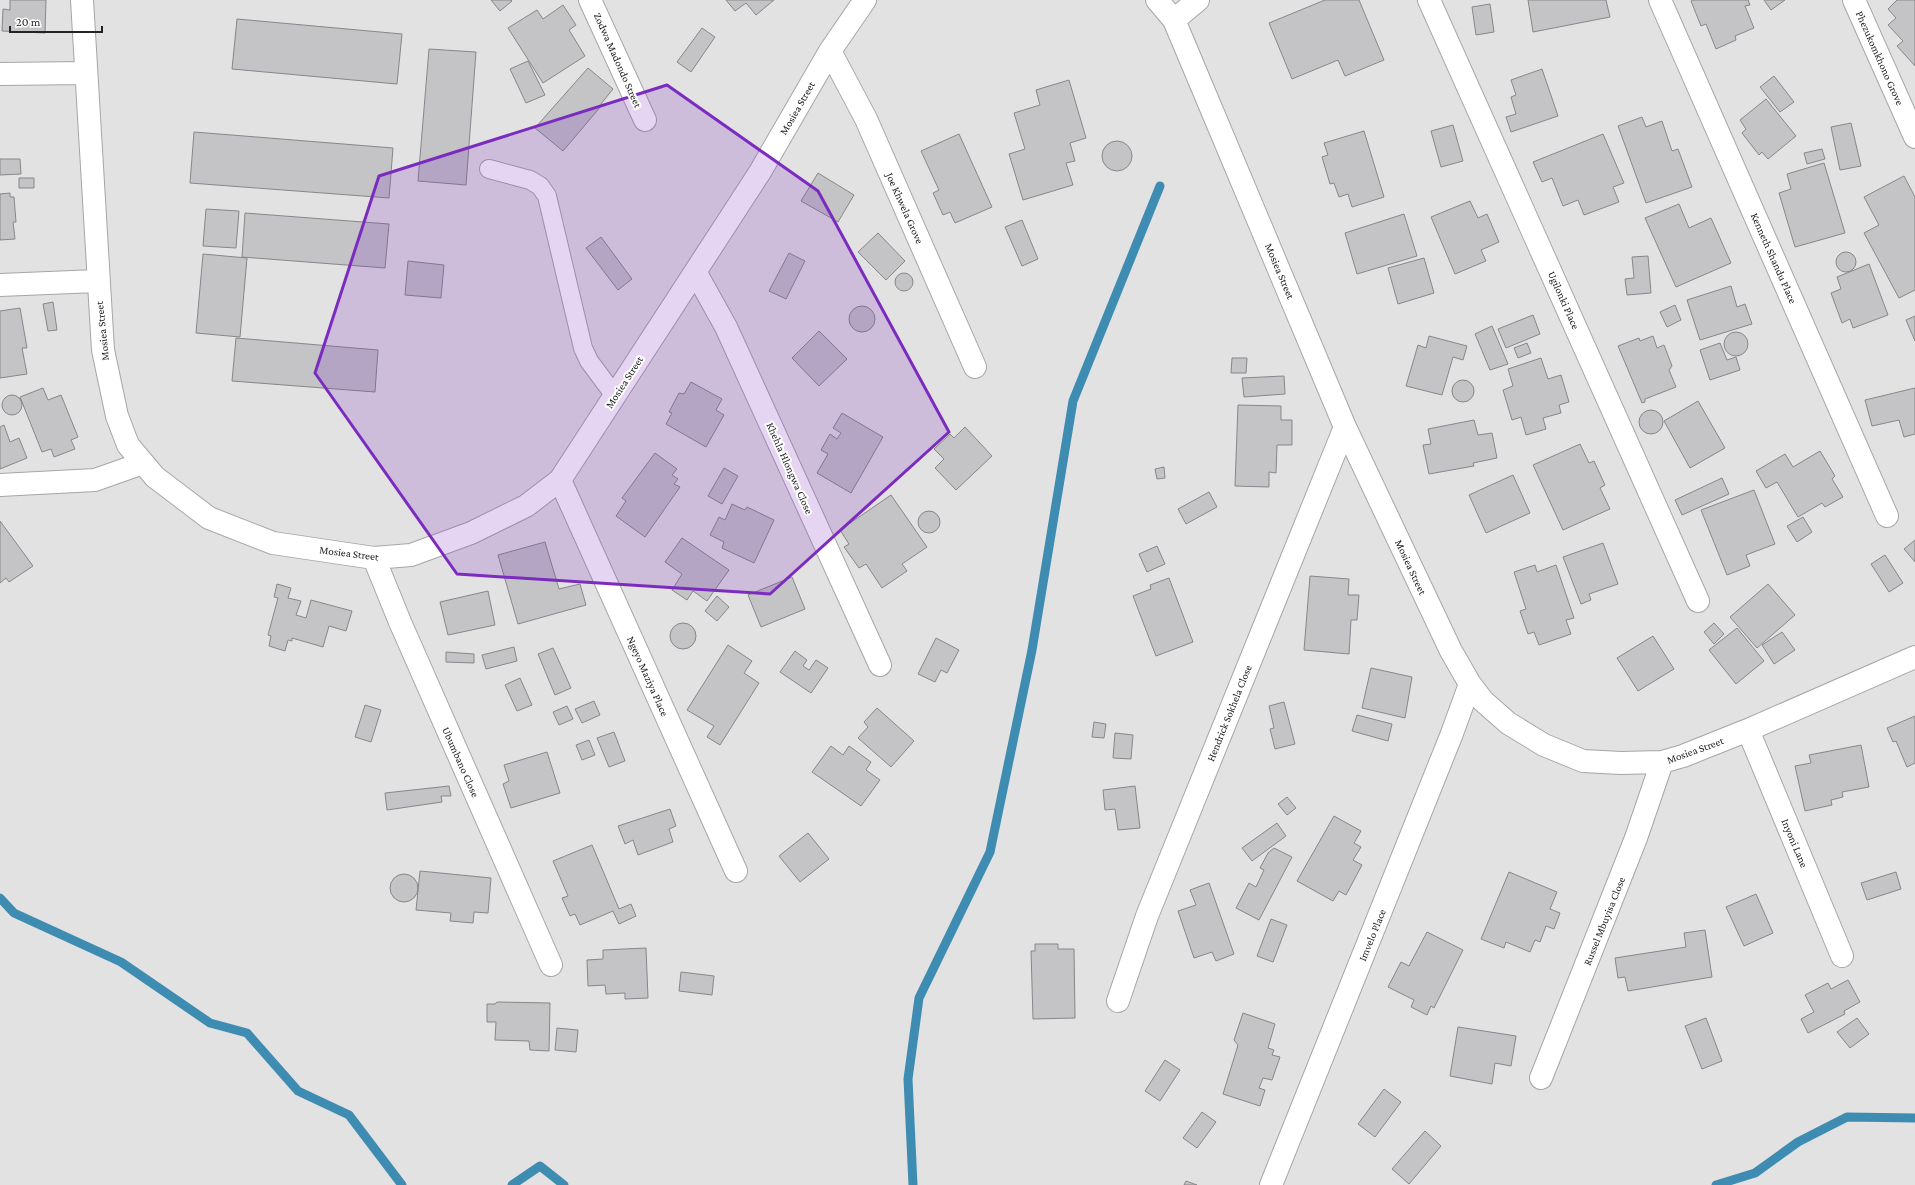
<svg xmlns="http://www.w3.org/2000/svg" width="1915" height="1185" font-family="'Crimson Pro',serif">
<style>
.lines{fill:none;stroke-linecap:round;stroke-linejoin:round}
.stream{stroke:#3e8cb2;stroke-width:9}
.building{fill:#c4c4c6;stroke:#878789}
.lane-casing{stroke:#a6a6a7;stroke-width:20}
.street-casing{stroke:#a6a6a7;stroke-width:24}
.lane{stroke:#fff;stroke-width:18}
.street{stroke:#fff;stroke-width:22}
.marked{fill:#7b2cbf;fill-opacity:0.2;stroke:#7b2cbf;stroke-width:3;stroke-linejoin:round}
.labels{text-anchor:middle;stroke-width:4;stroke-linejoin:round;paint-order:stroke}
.street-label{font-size:11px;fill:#232323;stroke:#fff}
</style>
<rect width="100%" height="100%" fill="#e2e2e3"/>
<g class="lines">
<path class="stream" d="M0,898l14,15 107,49 89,61 37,10 51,58 51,24 53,70
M512,1185l28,-19 24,19
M913,1185l-5,-106 11,-81 71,-146 42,-202 41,-249 87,-215
M1716,1185l39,-12 43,-31 49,-25 68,1"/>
</g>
<path class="building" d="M10,0h36l-1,33 -43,-2 1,-22 7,1z
M491,0h20l1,1 -12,10z
M726,0h48l-18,15 -10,-12 -11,8z
M1325,0h34l25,60 -39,16 -7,-16 -46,19 -23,-56z
M1528,0h78l4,17 -77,15z
M1693,0h55l2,5 -5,1 9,22 -19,8 1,4 -20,9 -10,-25 -5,2 -10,-25z
M1764,0h21l-14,10z
M1897,0h18v66l-18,-20 6,-5 -15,-16 8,-7 -8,-9z
M1490,4l4,28 -18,3 -4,-28z
M563,5l13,20 -7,5 16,26 -42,27 -35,-55 29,-18 6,9z
M237,19l165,15 -5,50 -165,-15z
M702,28l13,9 -24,35 -14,-10z
M429,49l47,3 -10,133 -48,-4z
M528,61l17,34 -19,8 -16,-34z
M588,68l25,21 -12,15 1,1 -39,46 -28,-23z
M1542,69l16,47 -47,16 -5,-15 10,-3 -5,-17 5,-2 -5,-15z
M1774,76l20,26 -14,10 -20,-25z
M1069,80l17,58 -16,5 5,18 -9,2 7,22 -50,15 -14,-46 16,-5 -11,-36 26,-8 -4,-15z
M1766,99l30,37 -28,23 -6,-7 -3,3 -17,-22 4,-4 -6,-9z
M1642,117l4,10 16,-6 10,30 6,-2 14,38 -46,16 -28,-77z
M1851,123l10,43 -21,4 -9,-43z
M1453,125l10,36 -22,6 -10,-36z
M1364,131l20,66 -32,10 -4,-13 -9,3 -5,-14 -4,1 -8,-27 6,-2 -4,-12z
M194,132l199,16 -4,50 -199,-15z
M959,134l33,73 -37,16 -5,-11 -7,3 -10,-22 6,-3 -18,-39z
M1603,134l21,49 -11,4 6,15 -35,13 -6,-15 -15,6 -11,-28 -10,4 -9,-20z
M1102 156a15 15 0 1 1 30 0a15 15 0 1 1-30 0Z
M1822,149l3,10 -18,5 -3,-11z
M0,159h20l1,15 -21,1z
M1824,163l21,70 -50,14 -16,-54 12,-4 -4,-15z
M818,173l36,22 -16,27 -37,-21z
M1904,176l11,21v93l-16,8 -35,-65 15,-8 -15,-28z
M19,178h15v10h-15z
M10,193v4h4l2,25h-3l2,17 -15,1v-46z
M1470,201l8,17 9,-4 12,28 -18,8 5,11 -31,13 -24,-57z
M1679,204l10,24 22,-10 20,45 -55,24 -31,-69z
M206,209l33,2 -3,37 -33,-2z
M245,213l144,11 -4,44 -143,-11z
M1404,214l13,42 -60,18 -12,-41z
M1022,220l16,39 -16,7 -17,-39z
M878,233l27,28 -19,19 -28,-28z
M601,237l31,42 -14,11 -32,-42z
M1836 262a10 10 0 1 1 20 0a10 10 0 1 1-20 0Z
M789,253l16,8 -19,38 -17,-8z
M203,254l44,4 -7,79 -44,-4z
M1648,256l3,37 -24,2 -2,-16 9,-1 -2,-21z
M1424,258l10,35 -36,11 -10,-36z
M408,261l36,4 -3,33 -36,-3z
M1869,264l19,51 -35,13 -3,-9 -8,4 -11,-30 10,-4 -4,-12z
M895 282a9 9 0 1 1 18 0a9 9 0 1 1-18 0Z
M1731,286l6,21 8,-3 7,20 -52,16 -13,-40z
M53,302l4,28 -9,1 -5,-27z
M1675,305l6,15 -14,7 -7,-15z
M849 319a13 13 0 1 1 26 0a13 13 0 1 1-26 0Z
M20,308l7,40h-5l5,26 -27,4v-67z
M1533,315l7,19 -34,14 -8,-19z
M1915,316v25l-9,-21z
M1492,326l16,38 -18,6 -15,-36z
M819,331l28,28 -28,27 -27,-28z
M1724 344a12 12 0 1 1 24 0a12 12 0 1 1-24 0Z
M1429,336l38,10 -4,14 -10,-3 -11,38 -36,-9 12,-41 8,3z
M1653,336l4,12 7,-3 8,21 -3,4 7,17 -31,12v3l-3,1 -24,-57 21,-8 1,3z
M236,338l142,12 -3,42 -143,-11z
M1527,343l4,10 -13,5 -4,-10z
M1720,343l7,17 9,-3 4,13 -30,10 -10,-30z
M1232,358h15l-1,15h-15z
M1541,358l7,21 13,-4 8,27 -10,3 2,8 -18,5 3,11 -20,6 -5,-18 -9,3 -9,-30 10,-4 -5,-17z
M1284,376l1,18 -41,3 -2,-19z
M1452 391a11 11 0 1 1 22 0a11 11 0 1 1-22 0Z
M691,382l31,17 -6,11 8,5 -18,32 -40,-23 6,-11 -3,-1 10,-19 5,1z
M43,388l5,12 13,-5 17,42 -7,3 4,9 -21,8 -3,-8 -9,3 -22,-55z
M1915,388v46l-11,3 -5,-17 -27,6 -7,-26z
M2 405a10 10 0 1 1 20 0a10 10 0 1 1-20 0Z
M1698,401l27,47 -35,20 -26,-47z
M1238,405l43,1v14h11v25h-15l-1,28 -7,-1v15l-34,-1z
M1639 422a12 12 0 1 1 24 0a12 12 0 1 1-24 0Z
M842,413l41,24 -32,56 -34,-20 11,-19 -7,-4 9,-16 7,5 4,-6 -8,-5z
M1474,420l4,15 14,-2 5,25 -24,5 1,3 -45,8 -6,-29 8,-1 -3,-15z
M4,425l6,17 9,-4 8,20 -27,11v-42z
M965,427l27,29 -36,34 -21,-22 9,-9 -10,-10 16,-15 4,4z
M1580,444l9,19 5,-2 11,24 -5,3 10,21 -47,21 -30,-65z
M1820,451l15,25 -3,3 11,18 -18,10 -3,-4 -24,14 -21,-35 -11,6 -10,-17 29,-17 8,13z
M655,453l22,16 -5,6 6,4 -4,5 6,3 -35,50 -29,-21 10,-15 -4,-3z
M1164,467l1,11 -8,1 -2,-10z
M724,468l14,8 -16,28 -14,-8z
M1513,475l17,38 -44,20 -17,-38z
M1722,478l7,16 -47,21 -7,-15z
M1754,490l21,54 -29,11 4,11 -23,9 -26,-65z
M1209,492l8,15 -31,17 -8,-15z
M891,495l36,52 -25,17 5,7 -25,17 -16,-24 -7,4 -15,-21 5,-3 -9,-14z
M732,504l13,6 2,-3 27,13 -20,43 -32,-15 2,-6 -14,-7 9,-18 6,3z
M918 522a11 11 0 1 1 22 0a11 11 0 1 1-22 0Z
M1803,517l9,15 -15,10 -10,-16z
M0,521l33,45 -24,16 -3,-4 -6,5z
M682,538l47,32 -22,31 -14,-10 -6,9 -15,-10 10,-16 -17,-12z
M1915,540v22l-11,-13z
M545,542l14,47 21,-5 6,21 -68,19 -20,-69z
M1603,543l15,41 -29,10 2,6 -10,4 -18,-47z
M1157,546l8,18 -18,8 -8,-18z
M1885,555l18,28 -14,9 -18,-28z
M1535,565l2,7 19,-7 18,53 -8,2 5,14 -32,11 -5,-13 -6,2 -8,-23 6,-2 -12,-37z
M1310,576l39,3 -1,16h11l-2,25h-6l-2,34 -45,-4z
M792,577l13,32 -44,18 -13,-32z
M1169,578l24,64 -37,14 -23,-60 18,-7 -1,-4z
M277,584l14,4 -3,10 13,3 -5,14 10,3 5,-18 41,11 -6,20 -17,-5 -6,21 -31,-9v3l-4,-1 -3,11 -16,-5 2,-10 -3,-1 10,-37 -4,-1z
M1768,584l27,31 -38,33 -27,-31z
M488,591l7,34 -47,10 -8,-33z
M717,596l12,11 -12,14 -12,-10z
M1714,623l10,11 -10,10 -10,-12z
M670 636a13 13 0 1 1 26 0a13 13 0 1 1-26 0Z
M1737,628l27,33 -28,23 -27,-34z
M1782,632l13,18 -21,14 -12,-19z
M1653,636l21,33 -36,22 -21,-33z
M936,638l23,12 -12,23 -6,-3 -6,12 -17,-8z
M728,645l24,16 -8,12 15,10 -39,62 -13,-8 7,-11 -27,-16z
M514,647l3,14 -31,8 -4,-14z
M553,648l18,40 -16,7 -17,-41z
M795,651l12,9 -4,6 6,4 7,-10 12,8 -17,25 -31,-21z
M446,652l28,2v9l-28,-1z
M1371,668l41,9 -7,41 -43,-10z
M520,678l12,27 -15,6 -12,-26z
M594,701l6,14 -18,8 -7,-14z
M1284,702l11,42 -20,5 -5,-20 4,-1 -5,-22z
M365,705l16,5 -10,32 -16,-5z
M567,706l6,13 -14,6 -6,-13z
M877,708l37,33 -23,26 -33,-29 10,-11 -4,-5z
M1357,715l35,9 -4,17 -36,-10z
M1915,716v47l-8,4 -11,-26 -3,1 -6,-14z
M1094,722l12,2 -2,14 -12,-1z
M614,732l11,29 -16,6 -12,-29z
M1115,733l18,2 -2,24 -18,-1z
M589,740l6,15 -13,5 -6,-15z
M1861,745l8,42 -27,5 1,5 -12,3 1,5 -27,6 -10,-45 16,-3 -2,-8z
M831,746l12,9 6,-9 22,16 -5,8 14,10 -19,26 -49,-34z
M547,752l13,41 -49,15 -8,-24 6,-3 -5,-16z
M449,786l2,10h-10l1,6 -55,8 -2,-17z
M1135,786l5,42 -22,2 -3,-21 -10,1 -2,-20z
M1287,797l9,11 -9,7 -9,-11z
M670,809l6,17 -7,3 4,13 -35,13 -5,-15 -8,4 -7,-18z
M1334,816l27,15 -7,12 7,4 -8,13 9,5 -16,30 -7,-4 -6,10 -36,-20z
M1277,823l9,13 -34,25 -10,-13z
M808,833l21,26 -29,23 -21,-26z
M592,845l27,64 12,-5 5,12 -17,8 -6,-13 -33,14 -5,-11 -5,2 -8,-18 6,-2 -15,-35z
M1274,848l18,9 -33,63 -23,-12 13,-25 7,4 8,-17 -4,-2 8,-15z
M420,871l71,7 -3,35 -14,-1 -1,11 -23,-2 1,-8 -35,-3z
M1509,872l48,20 -7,17 10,4 -6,16 -8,-3 -6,16 -5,-2 -5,12 -24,-10 -2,6 -23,-9z
M1896,872l5,17 -34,11 -6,-17z
M390 888a14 14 0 1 1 28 0a14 14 0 1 1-28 0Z
M1209,883l25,71 -18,7 -4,-9 -18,6 -16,-47 18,-6 -6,-15z
M1756,894l17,39 -29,13 -18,-39z
M1271,919l16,6 -14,37 -16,-6z
M1705,930l7,47 -84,14 -3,-14 -7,1 -3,-20 71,-11 -2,-14z
M1427,932l36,18 -29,58 -3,-2 -4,9 -16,-8 3,-7 -26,-13 13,-25 8,4z
M1035,944h23v5h16l1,69 -42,1 -2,-68h4z
M646,948l2,50 -23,1v-6l-19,1 -1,-9 -17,1 -1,-26 16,-1v-9z
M681,972l33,4 -2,19 -33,-4z
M1848,980l12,22 -16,9 1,3 -37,19 -7,-14 13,-7 -9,-17 23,-12 3,6z
M497,1002l53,1 -1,48 -19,-1 -1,-9 -34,-1 1,-18h-9v-18h8z
M1243,1013l32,11 -7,24 6,2 -2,5 8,2 -8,23 -9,-2 -4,10 6,2 -5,16 -37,-12 15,-49 -4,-5z
M1706,1018l16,43 -20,8 -17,-43z
M1857,1018l12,16 -19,14 -13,-16z
M1458,1027l58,9 -5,30 -16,-3 -3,21 -42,-8z
M557,1028l21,2 -2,22 -21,-2z
M1165,1060l15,10 -20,31 -15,-10z
M1384,1089l17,13 -26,35 -17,-13z
M1202,1112l14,10 -19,26 -14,-10z
M1425,1131l16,15 -32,38 -17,-15z
M1186,1181l11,4h-13z"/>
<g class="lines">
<g class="lane-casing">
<path id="lane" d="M489,169l41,11 10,6 7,10 36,152 6,13 26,35"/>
</g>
<g class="street-casing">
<path id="street" d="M82,0l21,350 14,66 11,29 27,32 54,41 64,25 101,15 37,-3 60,-22 55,-27 34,-26 200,-308 70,-121 35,-51
M590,0l55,120
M1157,0l17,20 171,407 106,224 19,33 13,17 25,22 36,22 39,16 38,2 41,-1 21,-6 65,-26 167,-73
M1429,0l269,601
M1660,0l227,516
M1854,0l61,137
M1174,20l24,-20
M830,51l36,68 109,248
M0,74l85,-1
M696,273l30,54 154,338
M0,285l97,-4
M560,480l176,391
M0,485l95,-5 48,-17
M374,558l26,64 151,343
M1748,730l94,226
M1118,1001l29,-85 198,-489
M1541,1078l95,-240 26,-76
M1271,1185l180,-449 19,-52"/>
</g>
<use href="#lane" class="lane"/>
<use href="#street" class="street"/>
</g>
<path class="marked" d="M667,85l151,106 131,241 -179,162 -313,-20 -142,-201 64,-197z"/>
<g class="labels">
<g class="street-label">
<text transform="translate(1880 58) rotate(66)" y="4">Phezukomkhono Grove</text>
<text transform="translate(618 60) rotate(66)" y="4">Zodwa Madondo Street</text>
<text transform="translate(797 108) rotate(-60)" y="4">Mosiea Street</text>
<text transform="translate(905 208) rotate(66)" y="4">Joe Khwela Grove</text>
<text transform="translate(1774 258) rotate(66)" y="4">Kenneth Shandu Place</text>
<text transform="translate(1280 271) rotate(67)" y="4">Mosiea Street</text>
<text transform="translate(1564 300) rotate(66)" y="4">Ugilonki Place</text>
<text transform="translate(102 331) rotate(-96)" y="4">Mosiea Street</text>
<text transform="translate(624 382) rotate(-57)" y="4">Mosiea Street</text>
<text transform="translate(790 468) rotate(66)" y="4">Khehla Hlongwa Close</text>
<text transform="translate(349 553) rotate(7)" y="4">Mosiea Street</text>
<text transform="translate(1411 567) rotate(65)" y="4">Mosiea Street</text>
<text transform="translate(648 676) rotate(66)" y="4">Ngeyo Maziya Place</text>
<text transform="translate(1229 713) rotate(-68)" y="4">Hendrick Sokhela Close</text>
<text transform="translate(1695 750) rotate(-20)" y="4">Mosiea Street</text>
<text transform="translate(461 762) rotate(66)" y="4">Ubumbano Close</text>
<text transform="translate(1795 843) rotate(67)" y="4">Inyoni Lane</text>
<text transform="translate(1604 921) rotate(-68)" y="4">Russel Mbuyisa Close</text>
<text transform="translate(1372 935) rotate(-68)" y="4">Imvelo Place</text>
</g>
</g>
<path d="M10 26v6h92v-6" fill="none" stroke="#232323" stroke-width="2"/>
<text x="16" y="26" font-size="12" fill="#232323" stroke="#ffffff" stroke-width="3" paint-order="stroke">20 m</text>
</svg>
